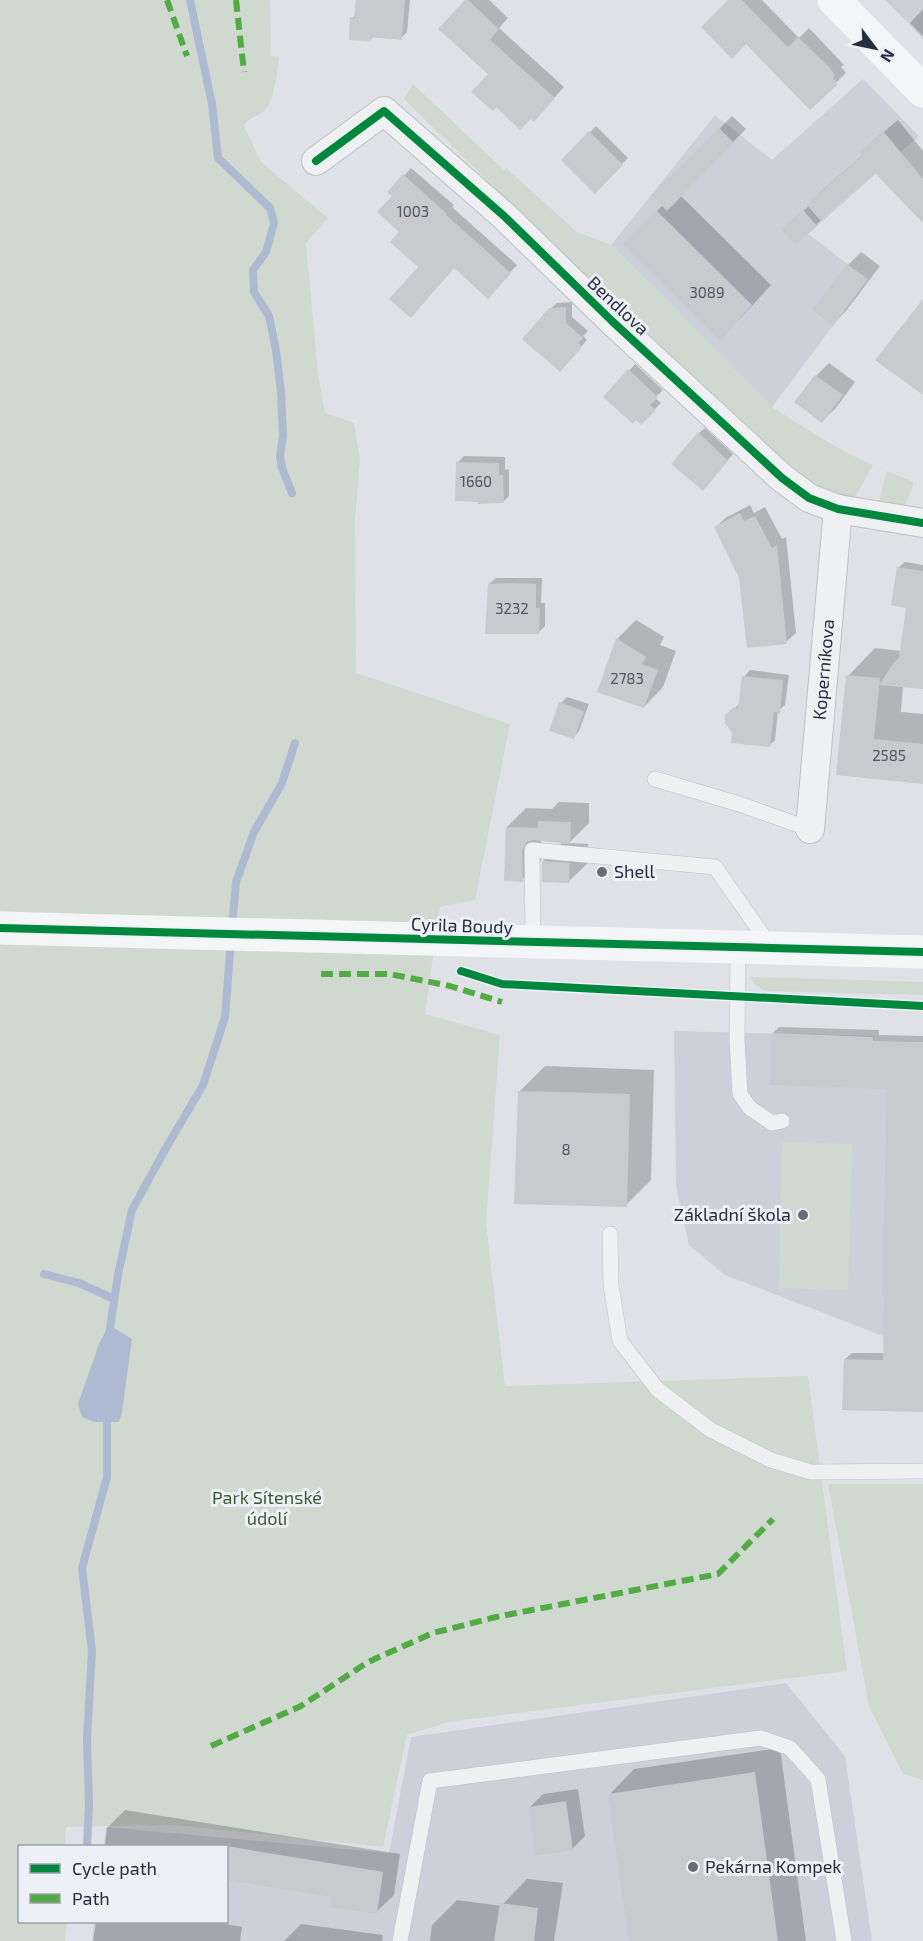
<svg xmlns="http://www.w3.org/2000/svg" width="923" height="1941" font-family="'Exo 2',sans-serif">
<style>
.built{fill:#cdd0d9}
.green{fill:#cfd9d0}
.water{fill:#adbad2}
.shadow{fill:#0003}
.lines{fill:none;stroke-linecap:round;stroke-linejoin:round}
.stream{stroke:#adbad2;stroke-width:8}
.building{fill:#c8cace}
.lane-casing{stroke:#bebfc4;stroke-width:16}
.street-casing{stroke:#bebfc4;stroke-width:30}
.lane{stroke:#eff0f2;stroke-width:15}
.street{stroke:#eff0f2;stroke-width:28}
.secondary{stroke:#f4f5f6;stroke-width:33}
.quiet{stroke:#53ab46;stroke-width:6;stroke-dasharray:12 6;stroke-linecap:butt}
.cycleway-casing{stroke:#edf0f5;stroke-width:11}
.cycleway{stroke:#00873e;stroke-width:8}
.poi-dot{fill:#676c79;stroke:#edf0f5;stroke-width:2}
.labels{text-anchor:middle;stroke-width:6;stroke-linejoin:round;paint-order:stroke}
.number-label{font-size:15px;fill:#4f5564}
.street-label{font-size:18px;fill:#262d3f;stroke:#edf0f5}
.poi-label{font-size:18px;fill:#262d3f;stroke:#edf0f5;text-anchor:start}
.park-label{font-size:18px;fill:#365b33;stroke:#edf0f5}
</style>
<rect width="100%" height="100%" fill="#e0e1e6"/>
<path class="built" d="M885,0h38v39l-15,-16z
M863,79l56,57 -111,98 60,45 -96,128 -161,-162 104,-130 57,45z
M674,1031l200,5 -1,8 18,1v-4l32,1v370l-80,-2 1,-51 41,1 -2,-24 -158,-61 -36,-30 -13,-59z
M786,1683l59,73 27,185h-780l2,-19h132v-76h-122l2,-19 283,26 22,-116z"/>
<path class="green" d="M0,0h270l1,56 8,1c-1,12 -5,43 -13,52 -6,7 -18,8 -22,17l17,36 67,56 -22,25 12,131 7,39 29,10 6,36 -5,61 1,153 154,51 -35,176 -35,7 -15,107 75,21 -14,188 19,163 303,-10 39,295 -399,51 -41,13 -24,112 -208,-22 -109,2 -1,19h-45v76h47l-2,19h-65z
M413,84l91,86 2,-2 71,64 34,13 161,162c32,21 65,42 101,58l-17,31c-15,4 -36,-8 -49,-15l-253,-231 -59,-62 -91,-89z
M887,471l27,11 -9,25 -26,-6z
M750,977l173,5v13l-158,-4 -10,-6z
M782,1142l70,2 -4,146 -69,-2z
M828,1484h95v296l-20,-6 -34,-68z"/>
<path class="water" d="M109,1325l23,14 -10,73 -3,10h-25l-12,-5 -4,-13 21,-60z"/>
<path class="shadow" d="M357,0h53l-3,32 -6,6 -27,-2 -4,4 -18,-22 4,-4z
M467,0h22l19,18 -9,10 65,59 -20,22 -54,-35z
M730,0h32l37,38 10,-10 35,37 -3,2 5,6 -36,35z
M923,9v27l-13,-13z
M732,116l14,13 -66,66 91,90 -32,35 -115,-76 39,-39 -10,-10z
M898,120l25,31v70l-48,-50 -54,47 1,1 -6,6 -21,18 -6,-20 20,-17 12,-15 42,-36 -2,-3 13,-12z
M596,126l32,32 -33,33 -32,-31z
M411,168l43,37 -2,2 65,58 -22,24 -41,-22h-34l-19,-35 -7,-36 -5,-4z
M861,252l19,14 -34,45 -13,13 -18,-14 33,-45z
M572,302v15l16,14 -5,5 4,4 -22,24 -15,-55 7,-6z
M829,363l26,19 -20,27 -13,12 -26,-19 21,-27z
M635,364l28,26 -8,8 6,5 -20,20 -5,-5 -7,-47z
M705,428l28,26 -24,28 -10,-49z
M464,456l41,1v13l4,-1v27l-6,6 -45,-40z
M750,505l4,8 11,-6 17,32 4,-2 10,96 -10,9 -45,-65 -25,-50 9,-9z
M905,562l18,3v123l-20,-2 -2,26 22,2v69l-85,-9 10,-98 27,-28 27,3 6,-44 -10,-39z
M496,578h46l-1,25h4v23l-6,6 -50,-48z
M636,620l28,17 -4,8 16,6 -13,36 -19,20 -27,-68z
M750,670l39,5 -4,30 -7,6 -3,29 -6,6 -35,-14 -7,-16 13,-13 4,-26z
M567,697l22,7 -10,27 -6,6 -12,-34z
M559,802l30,1v20l-20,20 19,1v19l-20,19 -25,-21 20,-19 -22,-2v21l-19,19 -15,-53 19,-19 26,1z
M779,1027l100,3v5l44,1v375l-78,-52 7,-6h33l3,-265 -116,-54z
M545,1066l109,4 -3,110 -25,25 -106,-114z
M780,1748l26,193h-175l-21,-147 24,-25z
M578,1789l7,47 -13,13 -42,-42 13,-13z
M125,1810l275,44 -6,41 -18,17 -42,-16 -108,-50h-121l2,-18z
M527,1879l36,4 -9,58h-124l2,-16 25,-25 44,6z
M96,1922h119l27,5 -2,14h-147z
M301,1924l82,11 -1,6h-98z"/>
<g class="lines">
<path class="stream" d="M190,0l22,104 6,54 52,50 4,15 -8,29 -13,18 1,22 15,24 7,34 5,42 2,44 -3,20 2,12 10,25
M232,928l4,-46 18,-50 28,-49 13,-40
M44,1274l35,9 35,16
M109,1335l9,-60 14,-65 34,-62 37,-63 22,-68 6,-77
M87,1846l2,-41 -2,-66 5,-88 -10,-83 25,-91v-64"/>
</g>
<path class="building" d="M356,0h49l-3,40 -31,-3 -1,4 -21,-1 1,-23 4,1z
M465,0h3l31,29 -9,11 65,58 -21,24 -3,-3 -11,11 -24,-23 -3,4 -22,-19 17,-18 -50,-45z
M728,0h14l46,47 10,-10 32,31 5,7 -2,3 5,6 -28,26 -64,-66 -14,15 -31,-32z
M719,128l15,15 -67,68 -16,-16z
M589,131l34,34 -28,29 -34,-34z
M884,132l39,47v44l-48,-50 -55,47 -14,-16 56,-48 -3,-4z
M403,174l44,40 -1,1 65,58 -23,26 -34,-31 -43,50 -22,-19 29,-32 -28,-25 9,-10 -22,-20 15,-16 -5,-4z
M656,210l96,95 -32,36 -98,-97z
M803,210l14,16 -22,19 -14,-16z
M847,264l21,15 -35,47 -21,-16z
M923,299v96l-48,-35z
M566,307v16l17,15 -5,5 4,4 -22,25 -38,-33 27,-31z
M628,369l30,28 -8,8 6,5 -15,15 -5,-5 -3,4 -30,-27z
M815,375l28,20 -21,28 -28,-21z
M698,432l30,29 -25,30 -32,-27z
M456,462l43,1v12h4l1,28 -26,1v-2l-23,-1z
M740,513l4,8 11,-5 17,32 5,-3 10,99 -40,4 -8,-70 -25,-51z
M897,567l26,4v118l-44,-4 13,-20 7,-7 7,-50 -15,-3z
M512,583l24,1v24h4l-1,26h-54l3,-50z
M616,638l30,19 -4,7 16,6 -14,38 -47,-16z
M846,675l34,3 -6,61 49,5v40l-87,-9z
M742,676l41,4 -3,33 -6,-1 -4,35 -39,-4 1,-10 -7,-10v-8l9,-8 4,1z
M559,702l25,9 -10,28 -25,-8z
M538,821l33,1 -1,22 -37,-4 -6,2 -5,8 1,32 -19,-1 2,-54 32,1z
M542,861l28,2 -1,20 -27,-1z
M771,1033l102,4v4l50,1v370l-81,-2 2,-51 39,1 1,-65h-2l5,-206 -117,-4z
M518,1091l112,3 -3,113 -113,-3z
M755,1772l23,169h-149l-21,-147z
M566,1801l7,49 -38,6 -6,-49z
M226,1846l157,26 -6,42 -46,-7 1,-10 -106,-17z
M500,1903l38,5 -4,33h-40z"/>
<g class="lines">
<g class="lane-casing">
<path id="lane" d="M655,779l84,25 71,25
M533,943l-1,-93 183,17 56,80
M738,948l-1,92 3,54 10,14 22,15 10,-2
M610,1234l1,51 9,56 37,48 54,41 60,30 40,12 112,-1
M400,1941l30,-160 331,-43 29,10 28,31 26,162"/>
</g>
<g class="street-casing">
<g id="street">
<path d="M316,161l68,-50 120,105 109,106 169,156 27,20 29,11 85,14"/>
<path id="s1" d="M810,829l28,-320"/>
</g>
</g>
<use href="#lane" class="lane"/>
<use href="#street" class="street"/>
<path class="secondary" d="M834,0l89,91
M0,928l923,24"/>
<path class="quiet" d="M167,0l20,56
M236,0l8,72
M321,974h69l60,12 52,16
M211,1746l90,-40 67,-44 65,-29 63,-16 222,-43 55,-55"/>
<g class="cycleway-casing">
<path id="cycleway" d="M316,161l68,-50 120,105 109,106 169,156 27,20 29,11 85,14
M0,928l923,24
M461,971l41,13 421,22"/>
</g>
<use href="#cycleway" class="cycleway"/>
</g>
<g class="poi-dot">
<circle cx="602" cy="872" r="6"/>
<circle cx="803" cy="1215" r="6"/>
<circle cx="693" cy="1867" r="6"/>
</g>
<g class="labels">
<g class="number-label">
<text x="413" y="217">1003</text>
<text x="707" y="298">3089</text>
<text x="476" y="487">1660</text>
<text x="512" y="614">3232</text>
<text x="627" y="684">2783</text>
<text x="889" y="761">2585</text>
<text x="566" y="1155">8</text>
</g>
<g class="street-label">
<text transform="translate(618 306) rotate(43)" y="6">Bendlova</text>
<text dy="6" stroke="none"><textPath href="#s1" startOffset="160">Koperníkova</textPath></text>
<text transform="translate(462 926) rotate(2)" y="6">Cyrila Boudy</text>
</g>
<g class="poi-label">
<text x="614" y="878">Shell</text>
<text x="791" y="1221" text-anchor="end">Základní škola</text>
<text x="705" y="1873">Pekárna Kompek</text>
</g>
<g class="park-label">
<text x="267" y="1504">Park Sítenské<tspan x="267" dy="21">údolí</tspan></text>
</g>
</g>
<rect x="18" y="1845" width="210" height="78" fill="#edf0f5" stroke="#9da2ac" stroke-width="1.5"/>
<rect x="30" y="1864" width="30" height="9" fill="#00873e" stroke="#9da2ac" stroke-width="1.5"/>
<text x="72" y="1875" font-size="18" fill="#262d3f">Cycle path</text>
<rect x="30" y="1894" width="30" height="9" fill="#53ab46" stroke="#9da2ac" stroke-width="1.5"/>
<text x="72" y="1905" font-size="18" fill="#262d3f">Path</text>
<g transform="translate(875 48) rotate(122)" stroke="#edf0f5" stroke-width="4.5" paint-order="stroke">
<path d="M0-4.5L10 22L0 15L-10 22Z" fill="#262d3f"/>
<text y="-9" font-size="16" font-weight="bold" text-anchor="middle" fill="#262d3f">N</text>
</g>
</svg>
